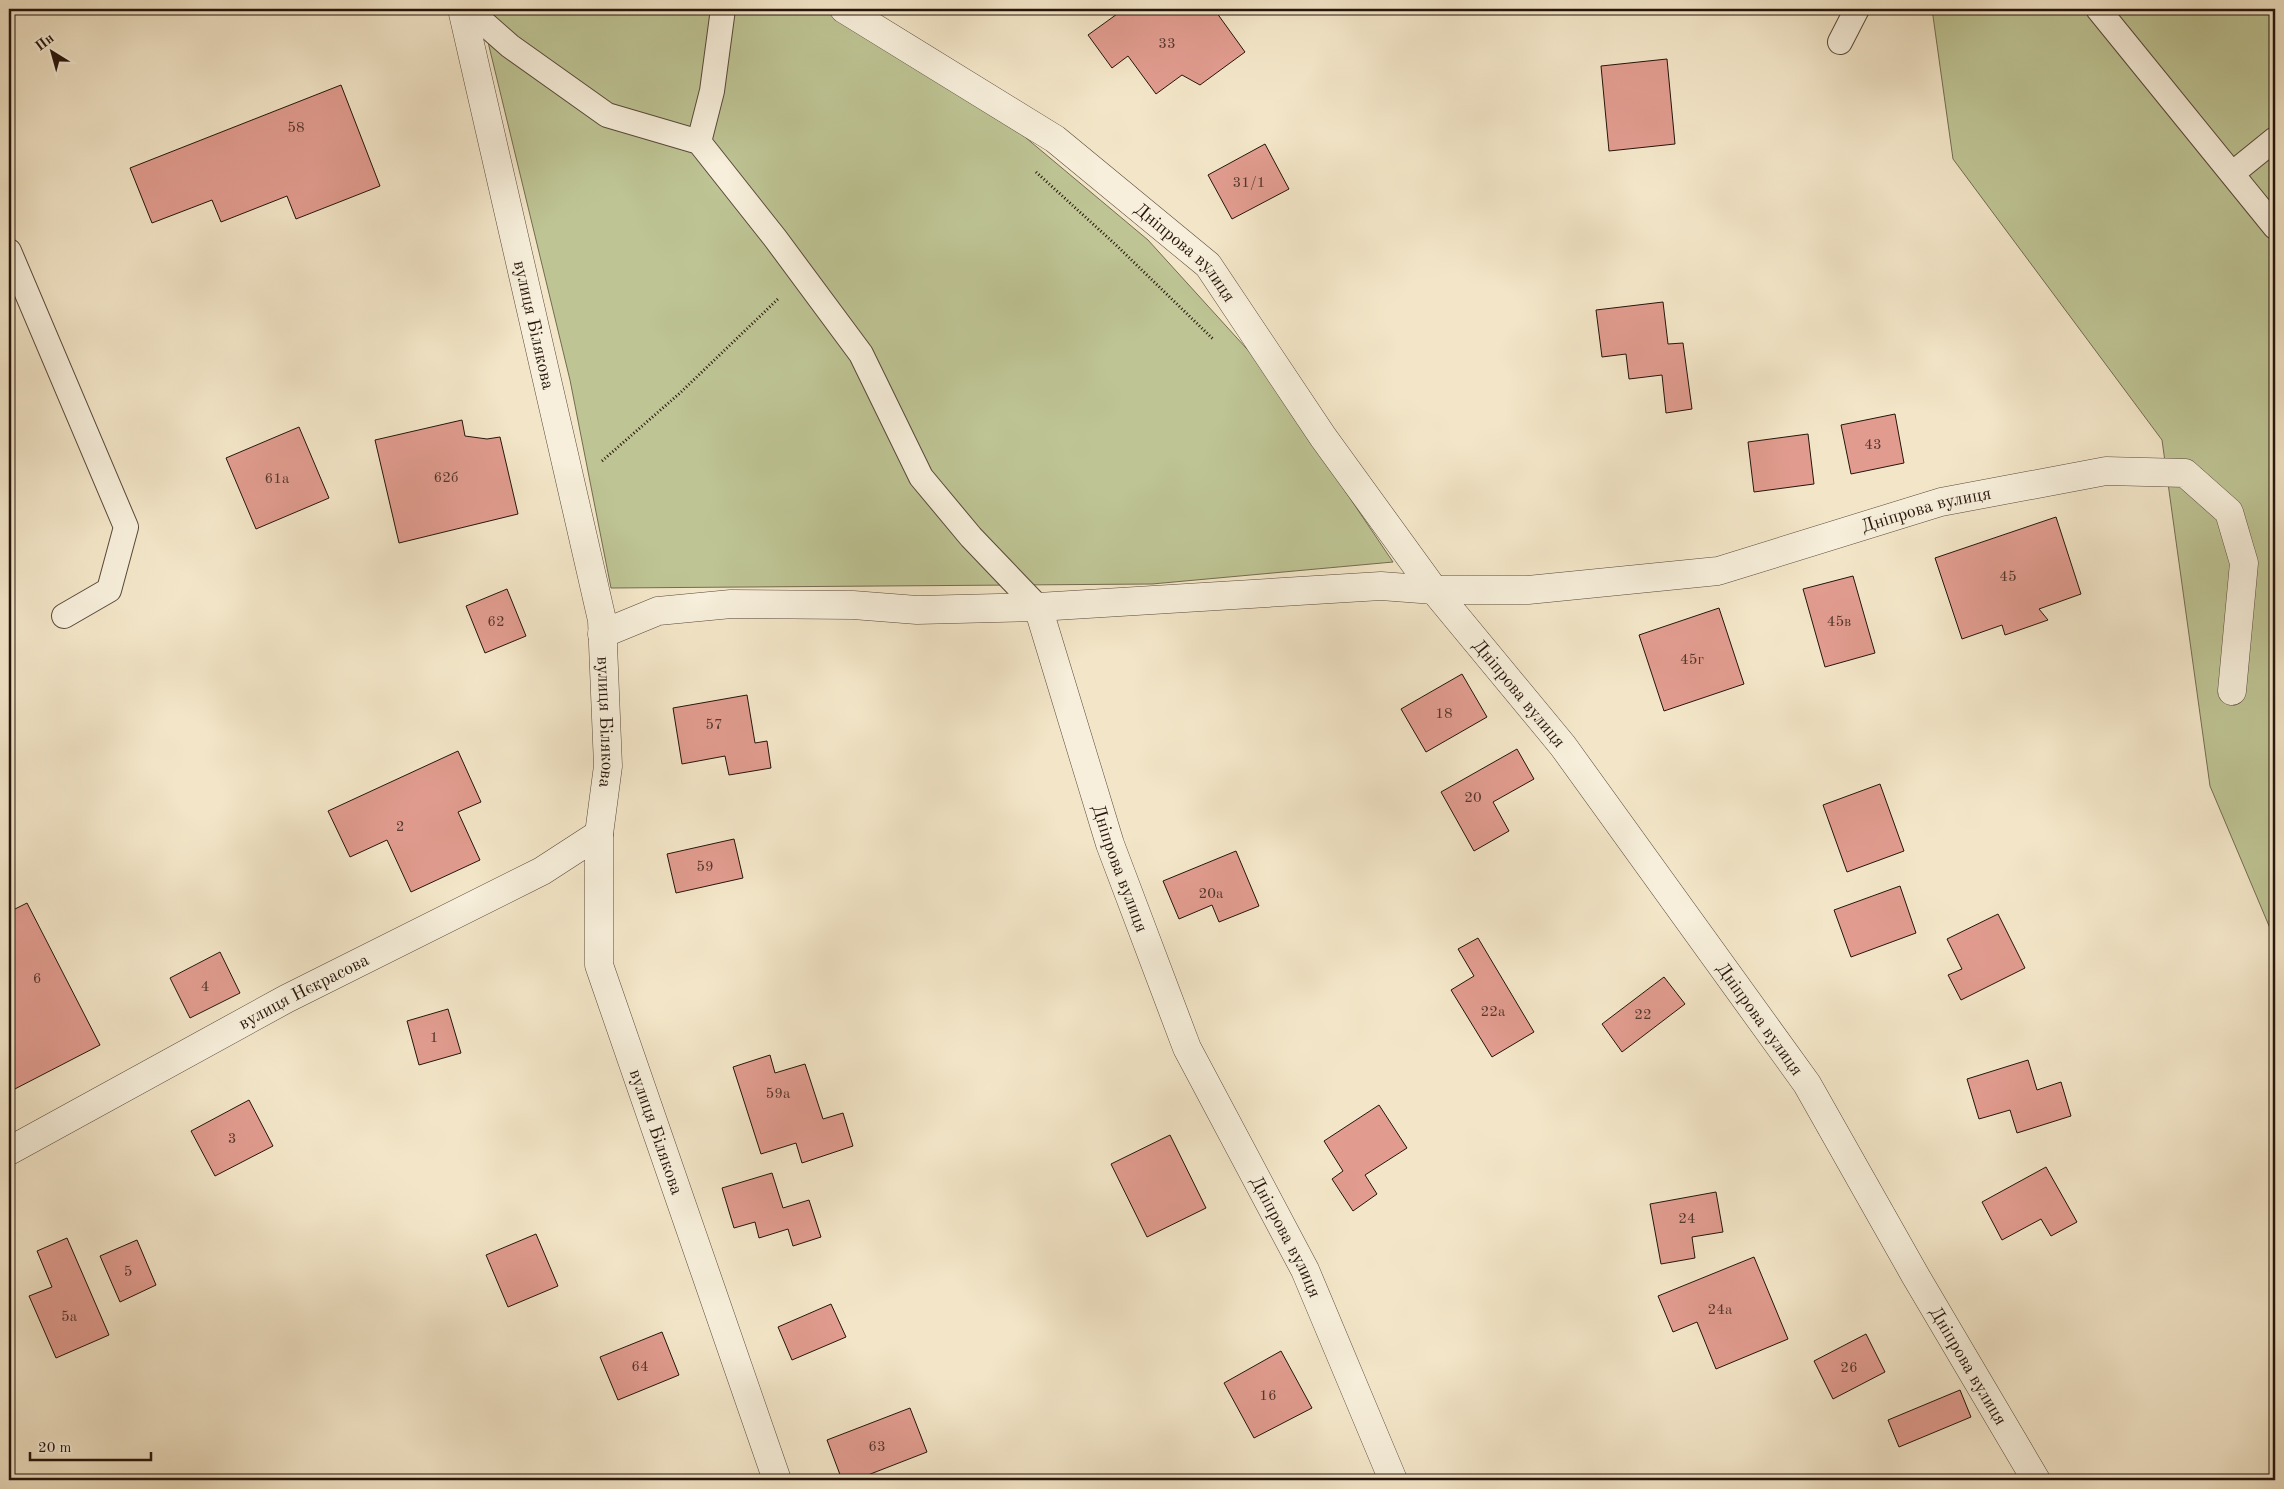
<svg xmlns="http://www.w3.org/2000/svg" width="2284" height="1489" font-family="'Old Standard TT',serif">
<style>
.green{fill:#bec494;stroke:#726c50}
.building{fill:#e19c8f;stroke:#25140b}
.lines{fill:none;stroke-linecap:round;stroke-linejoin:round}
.service-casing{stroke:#58483a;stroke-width:26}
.minor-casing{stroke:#58483a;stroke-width:29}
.path{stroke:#25140b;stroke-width:3;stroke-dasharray:1 2.5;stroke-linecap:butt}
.service{stroke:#f7efdb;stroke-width:24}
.minor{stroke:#f7efdb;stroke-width:28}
.labels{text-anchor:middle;stroke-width:5;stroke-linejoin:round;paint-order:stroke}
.number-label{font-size:15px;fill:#54362c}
.street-label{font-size:18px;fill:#25140b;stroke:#f7efdb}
</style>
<rect width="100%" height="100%" fill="#f3e6c8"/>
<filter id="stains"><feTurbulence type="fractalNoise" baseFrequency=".004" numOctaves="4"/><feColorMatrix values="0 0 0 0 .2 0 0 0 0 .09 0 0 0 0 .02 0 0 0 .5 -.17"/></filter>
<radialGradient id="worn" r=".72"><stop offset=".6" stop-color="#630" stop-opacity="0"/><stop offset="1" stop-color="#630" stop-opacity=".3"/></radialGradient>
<path class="green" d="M480,9h339l31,13 163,105 135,113 108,119 137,203 -241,22 -541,4 -41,-208z
M1932,9h343v931l-65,-154 -48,-346 -209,-281z"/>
<path class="building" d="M1124,9h90l31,43 -45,33 -18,-10 -26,19 -28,-38 -16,12 -24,-33z
M1667,59l8,85 -66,7 -8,-85z
M341,85l39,101 -84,33 -9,-23 -66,26 -9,-22 -60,23 -22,-55z
M1265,144l24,45 -57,30 -24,-44z
M1663,302l5,42 15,-1 9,66 -26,4 -4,-38 -33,4 -3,-25 -24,3 -6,-47z
M1895,414l9,49 -53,11 -10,-49z
M462,420l3,16 22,3 13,-2 18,77 -119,29 -24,-103z
M299,427l30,71 -73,31 -30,-71z
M1808,434l6,50 -60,8 -6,-50z
M2056,517l25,77 -42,15 9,11 -43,15 -3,-10 -40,14 -27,-81z
M1853,576l22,77 -50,14 -22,-78z
M507,589l19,47 -41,17 -19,-47z
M1719,608l25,76 -80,27 -25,-76z
M1462,674l25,43 -61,35 -25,-43z
M747,695l8,48 12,-2 4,27 -42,7 -4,-19 -43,8 -9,-56z
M1517,749l17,30 -41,23 16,29 -35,20 -33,-59z
M458,751l23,51 -23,10 22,48 -69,32 -24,-52 -37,17 -22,-46z
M1880,784l24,67 -57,21 -24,-67z
M734,839l9,39 -67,15 -9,-39z
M1236,851l23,55 -40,16 -7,-17 -33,14 -16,-38z
M1900,886l16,47 -65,24 -17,-47z
M27,903l73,142 -91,47v-180z
M1998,914l27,54 -64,32 -13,-25 14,-6 -15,-30z
M1478,938l56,94 -42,25 -41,-67 23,-14 -16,-27z
M220,952l20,41 -50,25 -20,-40z
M1664,977l21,27 -63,48 -20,-28z
M448,1009l13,44 -42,12 -12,-44z
M770,1055l5,18 30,-9 18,55 20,-6 10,33 -51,17 -6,-20 -35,11 -28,-87z
M2028,1060l9,30 24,-8 10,34 -54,17 -7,-23 -31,9 -12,-40z
M249,1100l24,46 -58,30 -24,-45z
M1379,1105l28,43 -42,27 12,19 -24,17 -21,-32 11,-8 -19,-30z
M1170,1135l36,73 -59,29 -36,-73z
M2046,1167l31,55 -26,14 -10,-17 -39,21 -20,-38z
M772,1173l11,35 26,-8 12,37 -28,9 -5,-17 -29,9 -4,-16 -21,6 -12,-40z
M1716,1192l7,40 -31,5 3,21 -34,6 -11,-60z
M536,1234l22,52 -50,21 -22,-52z
M67,1238l42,97 -53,23 -27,-62 23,-9 -15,-36z
M137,1240l19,45 -36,17 -20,-46z
M1754,1257l34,82 -72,30 -19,-47 -24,10 -15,-36z
M831,1304l15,33 -54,23 -14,-33z
M662,1332l17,43 -61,25 -18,-43z
M1866,1334l19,38 -52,27 -19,-38z
M1281,1351l31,57 -58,30 -30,-55z
M1960,1390l11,27 -72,30 -11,-27z
M910,1408l17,44 -72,28h-13l-15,-40z"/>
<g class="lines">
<g class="service-casing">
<path id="service" d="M468,9l42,37 97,69 92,27
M723,9l-11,82 -13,51 76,96 86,116 60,123 50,60 67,70
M2098,9l177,218
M1840,42l17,-33
M2233,173l42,-34
M9,251l117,276 -17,63 -45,26"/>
</g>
<g class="minor-casing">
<g id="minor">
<path id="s1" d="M462,9l140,611 6,146 -9,68v131l178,515"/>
<path id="s2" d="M844,9l211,130 153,126 115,172 111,153 129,156 244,338 108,191 121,205"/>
<path id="s3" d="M1038,607l72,237 77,204 118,222 88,210"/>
<path id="s4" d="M602,634l56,-23 73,-7 122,1 64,5 121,-3 343,-21 53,4h94l190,-19 223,-69 165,-31 79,2 44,39 15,51 -12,128"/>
<path id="s5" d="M9,1151l277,-152 256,-128 57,-37"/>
</g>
</g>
<path class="path" d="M1036,172l80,73 97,94
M602,461l78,-68 99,-95"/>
<use href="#service" class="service"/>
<use href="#minor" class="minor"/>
</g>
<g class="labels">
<g class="number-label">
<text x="1167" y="48">33</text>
<text x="296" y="132">58</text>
<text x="1249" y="187">31/1</text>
<text x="1873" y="449">43</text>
<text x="446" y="482">62б</text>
<text x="277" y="483">61а</text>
<text x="2008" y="581">45</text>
<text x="496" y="626">62</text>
<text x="1839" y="626">45в</text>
<text x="1692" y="664">45г</text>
<text x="1444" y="718">18</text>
<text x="714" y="729">57</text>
<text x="1473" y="802">20</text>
<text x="400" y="831">2</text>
<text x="705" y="871">59</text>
<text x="1211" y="898">20а</text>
<text x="37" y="983">6</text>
<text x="205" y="991">4</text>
<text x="1493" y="1016">22а</text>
<text x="1643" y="1019">22</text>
<text x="434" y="1042">1</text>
<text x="778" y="1098">59а</text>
<text x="232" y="1143">3</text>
<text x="1687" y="1223">24</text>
<text x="128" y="1276">5</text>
<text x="1720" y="1314">24а</text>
<text x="69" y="1321">5а</text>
<text x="640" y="1371">64</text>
<text x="1849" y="1372">26</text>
<text x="1268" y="1400">16</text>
<text x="877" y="1451">63</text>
</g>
<g class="street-label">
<text dy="6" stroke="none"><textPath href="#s2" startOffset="421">Дніпрова вулиця</textPath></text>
<text dy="6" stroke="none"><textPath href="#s1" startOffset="324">вулиця Білякова</textPath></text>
<text dy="6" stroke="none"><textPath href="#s4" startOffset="1340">Дніпрова вулиця</textPath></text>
<text dy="6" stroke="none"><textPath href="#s2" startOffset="976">Дніпрова вулиця</textPath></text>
<text dy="6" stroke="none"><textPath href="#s1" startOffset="729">вулиця Білякова</textPath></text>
<text dy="6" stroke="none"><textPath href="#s3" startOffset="274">Дніпрова вулиця</textPath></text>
<text dy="6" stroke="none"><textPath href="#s5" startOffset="335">вулиця Нєкрасова</textPath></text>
<text dy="6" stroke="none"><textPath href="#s2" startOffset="1381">Дніпрова вулиця</textPath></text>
<text dy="6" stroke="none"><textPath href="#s1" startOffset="1149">вулиця Білякова</textPath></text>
<text dy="6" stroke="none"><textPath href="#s3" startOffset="679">Дніпрова вулиця</textPath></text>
<text dy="6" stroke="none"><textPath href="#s2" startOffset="1786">Дніпрова вулиця</textPath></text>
</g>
</g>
<rect width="2284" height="1489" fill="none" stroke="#f3e6c8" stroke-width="30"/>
<rect x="10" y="10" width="2264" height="1469" fill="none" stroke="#25140b" stroke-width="2.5"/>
<rect x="15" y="15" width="2254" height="1459" fill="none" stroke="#25140b"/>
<g transform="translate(52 52) rotate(323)" stroke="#f7efdb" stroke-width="4" paint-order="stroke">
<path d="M0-4L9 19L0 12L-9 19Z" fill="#25140b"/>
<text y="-8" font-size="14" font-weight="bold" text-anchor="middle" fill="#25140b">Пн</text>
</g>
<path d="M30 1452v8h121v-8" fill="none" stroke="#25140b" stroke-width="2.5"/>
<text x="38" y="1452" font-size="15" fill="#25140b" stroke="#f7efdb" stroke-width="4" paint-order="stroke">20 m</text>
<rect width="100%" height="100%" filter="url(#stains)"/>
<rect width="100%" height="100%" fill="url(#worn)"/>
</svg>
